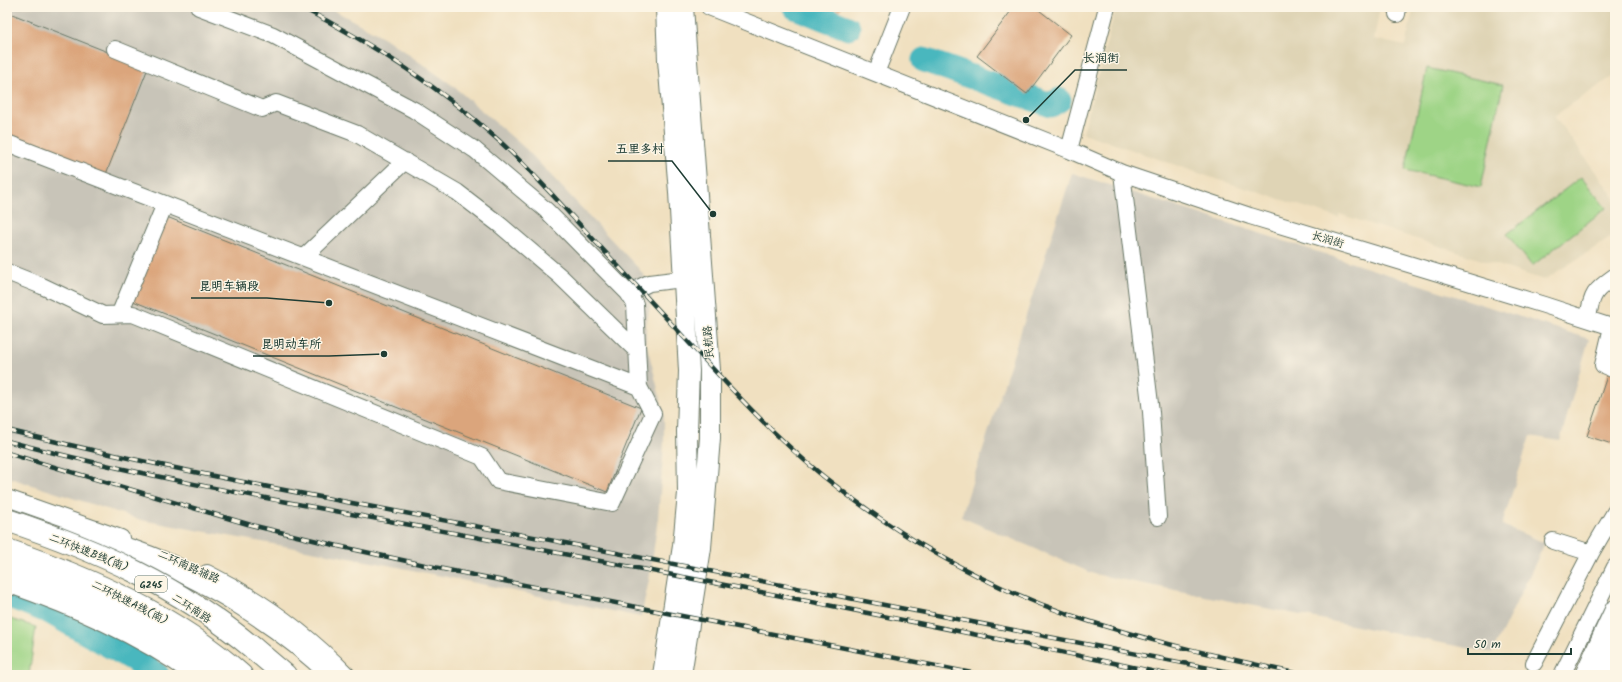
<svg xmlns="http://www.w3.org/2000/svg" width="1622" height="682" font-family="Kalam,'LXGW WenKai TC',sans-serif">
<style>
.built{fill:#dfd4b5}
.industrial{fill:#c8c4b8}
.green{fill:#9ed486;stroke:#5e885d}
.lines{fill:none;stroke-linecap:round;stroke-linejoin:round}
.river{stroke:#48b7be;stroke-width:25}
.building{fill:#dba57b}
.minor-casing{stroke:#687665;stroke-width:18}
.major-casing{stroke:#687665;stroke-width:22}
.highway-casing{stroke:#687665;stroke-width:24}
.minor{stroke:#fff;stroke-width:16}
.major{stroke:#fff;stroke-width:20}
.highway{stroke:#fff;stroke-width:22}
.rail-casing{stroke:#1f3d34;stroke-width:4.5}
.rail{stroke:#fcf5e5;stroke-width:3;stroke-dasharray:9;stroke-linecap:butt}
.highway-bridge-casing{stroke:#687665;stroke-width:24;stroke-linecap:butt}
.highway-bridge{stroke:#fff;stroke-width:22}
.labels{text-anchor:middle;stroke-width:3;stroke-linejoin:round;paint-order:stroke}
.shield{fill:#fcf5e5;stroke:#617469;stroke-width:1}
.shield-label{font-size:10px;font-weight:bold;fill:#1f3d34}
.street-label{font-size:11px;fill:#1f3d34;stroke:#fcf5e5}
.leader{fill:none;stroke:#1f3d34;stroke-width:1.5}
.callout-dot{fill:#1f3d34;stroke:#fcf5e5;stroke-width:1.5}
.callout-label{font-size:12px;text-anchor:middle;font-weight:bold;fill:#1f3d34;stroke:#fcf5e5;stroke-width:3;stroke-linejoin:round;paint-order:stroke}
</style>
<rect width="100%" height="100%" fill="#fcf5e5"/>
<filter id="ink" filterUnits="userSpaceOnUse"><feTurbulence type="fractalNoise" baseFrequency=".025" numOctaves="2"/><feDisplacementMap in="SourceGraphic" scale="8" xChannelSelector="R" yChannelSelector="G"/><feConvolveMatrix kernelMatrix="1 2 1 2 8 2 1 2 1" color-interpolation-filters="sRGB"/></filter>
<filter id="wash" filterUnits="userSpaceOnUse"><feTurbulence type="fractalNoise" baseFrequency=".012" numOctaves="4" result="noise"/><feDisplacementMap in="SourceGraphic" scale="16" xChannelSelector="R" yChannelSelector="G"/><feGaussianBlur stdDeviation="0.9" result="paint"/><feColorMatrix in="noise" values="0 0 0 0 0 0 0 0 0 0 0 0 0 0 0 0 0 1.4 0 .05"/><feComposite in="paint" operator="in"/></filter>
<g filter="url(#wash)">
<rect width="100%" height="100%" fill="#f0e0c0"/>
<path class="built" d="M1116,7h264l-6,32 31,7 9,-39h201v68l-61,41 61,82v37l-71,45 -205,-66v4l-129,-41 -127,-44z"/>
<path class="industrial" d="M7,7h321l57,31 67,47 74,64 113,120 15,20 -8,36v17l18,71v30l-6,75 -8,57 -9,42 -253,-52 -247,-45 -134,-43z
M1072,173l517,166 -29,102 -30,-5 -28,89 43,18 -53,110 -398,-79 -133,-57z"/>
<path class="green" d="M1427,68l76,17 -22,102 -76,-17z
M1581,177l25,31 -74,58 -25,-32z
M7,618l29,9 -7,48h-22z"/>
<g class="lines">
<path class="river" d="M795,7l53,21
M924,60l127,45 8,-5
M7,595l45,18 92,52 13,10"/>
</g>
<g id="blocks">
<path class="building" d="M833,7h9l-3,4z
M1014,7h21l36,28 -44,59 -50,-38z
M7,12l141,56 -44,111 -97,-39z
M162,215l479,193 -34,84 -479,-193z
M1611,364l4,1v80l-28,-9z"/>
</g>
</g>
<g filter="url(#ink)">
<use href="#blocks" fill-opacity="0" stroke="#687665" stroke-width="1"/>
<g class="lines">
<g class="minor-casing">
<path id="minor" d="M709,7l360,143 53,23 128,43 294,89 71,23
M1397,14l1,-7
M115,49l147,60 14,-6 81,31 100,58 43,33 61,52 76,74
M876,73l26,-66
M7,143l632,244
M1069,150l38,-143
M1122,173l29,239 7,105
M304,257l101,-96
M7,272l35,14 61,29 30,-1 349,143 16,24 114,22 41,-89 -14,-27 -4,-83 -7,-11 -82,-83 -71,-60 -61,-40 -141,-75 -74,-28
M628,293l21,-10 34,-4
M120,313l45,-109
M1588,319c3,-25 7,-29 27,-43
M1612,327l-9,38 12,5
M7,498l114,40
M1591,553l24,-41
M207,573c53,26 99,60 140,102
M7,584c66,23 130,50 187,91
M1534,663l57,-110 -38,-12
M1562,675l53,-108"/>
</g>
<g class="major-casing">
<path id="major" d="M663,675l20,-129 5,-53 -1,-62 2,-60 -10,-179 -11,-132 -2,-53
M681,675l20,-127 9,-110v-68l-27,-363
M1585,675l30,-65"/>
</g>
<g class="highway-casing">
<path id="highway" d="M67,535c23,5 46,9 68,17 69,24 146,72 198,123
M7,550c84,29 167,65 234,125
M7,572c78,26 143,53 208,103
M253,648l32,27
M1602,675l13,-26"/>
</g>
<use href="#minor" class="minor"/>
<use href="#major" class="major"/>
<use href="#highway" class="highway"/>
<g class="rail-casing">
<path id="rail" d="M301,7c70,36 136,78 195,131 26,23 50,50 73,75 41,44 81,88 122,132 42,46 84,92 132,131 72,58 159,109 247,139 76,26 155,43 234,60
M7,430c183,45 368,77 553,112 229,44 457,89 685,133
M7,441c156,41 315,67 473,97 230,44 461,88 690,137
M7,453l244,72 87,21 105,23 539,106"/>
</g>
<use href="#rail" class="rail"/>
<g class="highway-bridge-casing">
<path id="highway-bridge" d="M7,520c92,31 170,65 246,128"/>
</g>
<use href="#highway-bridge" class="highway-bridge"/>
</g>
</g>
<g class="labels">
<rect class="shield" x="135" y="576" width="32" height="16" rx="3"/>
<g class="shield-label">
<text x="151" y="588">G245</text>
</g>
<g class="street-label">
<text transform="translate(1328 239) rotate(17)" y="4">长润街</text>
<text transform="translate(708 342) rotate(-94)" y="4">民航路</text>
<text transform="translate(89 552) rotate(22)" y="4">二环快速B线(南)</text>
<text transform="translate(189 566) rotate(24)" y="4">二环南路辅路</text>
<text transform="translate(130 602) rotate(27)" y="4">二环快速A线(南)</text>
<text transform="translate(192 608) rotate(33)" y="4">二环南路</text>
</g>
</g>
<path class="leader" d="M1026 120L1075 70H1127M713 214L672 161H608M329 303L267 298H191M384 354L329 356H253"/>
<g class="callout-dot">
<circle cx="1026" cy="120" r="4"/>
<circle cx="713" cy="214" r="4"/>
<circle cx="329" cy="303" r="4"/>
<circle cx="384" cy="354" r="4"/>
</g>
<g class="callout-label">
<text x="1101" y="62">长润街</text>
<text x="640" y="153">五里多村</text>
<text x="229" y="290">昆明车辆段</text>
<text x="291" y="348">昆明动车所</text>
</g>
<rect width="1622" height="682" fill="none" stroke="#fcf5e5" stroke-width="24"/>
<path d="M1468 648v6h103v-6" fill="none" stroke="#1f3d34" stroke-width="2"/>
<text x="1474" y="648" font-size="12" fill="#1f3d34" stroke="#fcf5e5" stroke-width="3" paint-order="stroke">50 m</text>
</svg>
